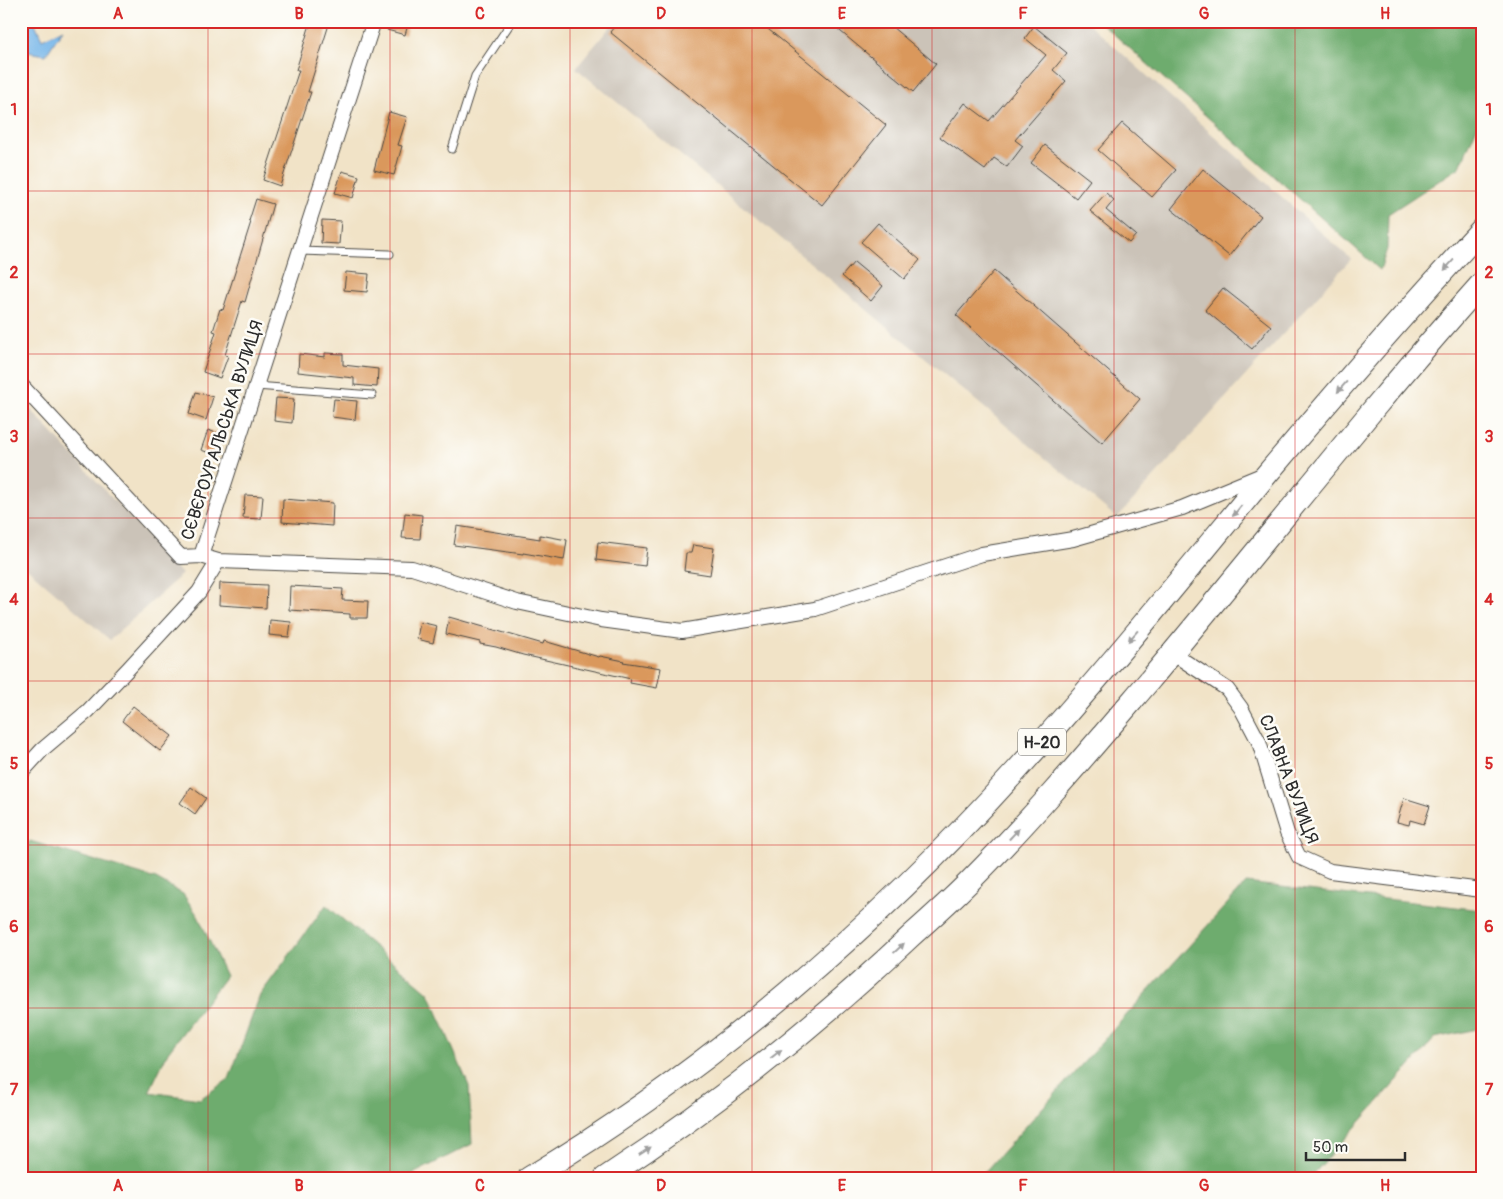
<svg xmlns="http://www.w3.org/2000/svg" width="1503" height="1199" font-family="Pangolin,sans-serif">
<style>
.industrial{fill:#cbc3b8}
.forest{fill:#6eac6e;stroke:#4c6c4c}
.water{fill:#74b5e9;stroke:#50708a}
.building{fill:#da985c}
.lines{fill:none;stroke-linecap:round;stroke-linejoin:round}
.lane-casing{stroke:#494742;stroke-width:9}
.street-casing{stroke:#494742;stroke-width:16}
.primary-casing{stroke:#494742;stroke-width:24}
.lane{stroke:#fff;stroke-width:7}
.street{stroke:#fff;stroke-width:14}
.primary{stroke:#fff;stroke-width:22}
.oneway{fill:#a0a0a0}
.grid{fill:none;stroke:#d62828;stroke-width:1;stroke-opacity:0.55}
.labels{text-anchor:middle;stroke-width:5;stroke-linejoin:round;paint-order:stroke}
.shield{fill:#fdfcf7;stroke:#6a6a68;stroke-width:1}
.shield-label{font-size:16px;font-weight:bold;fill:#2b2b2b}
.street-label{font-size:18px;fill:#2b2b2b;stroke:#fdfcf7}
.neatline{fill:none;stroke:#d62828;stroke-width:2}
.grid-label{font-size:16px;text-anchor:middle;font-weight:bold;fill:#d62828}
</style>
<rect width="100%" height="100%" fill="#fdfcf7"/>
<filter id="ink" filterUnits="userSpaceOnUse"><feTurbulence type="fractalNoise" baseFrequency=".02" numOctaves="2"/><feDisplacementMap in="SourceGraphic" scale="10" xChannelSelector="R" yChannelSelector="G"/><feConvolveMatrix kernelMatrix="1 2 1 2 8 2 1 2 1" color-interpolation-filters="sRGB"/></filter>
<filter id="wash" filterUnits="userSpaceOnUse"><feTurbulence type="fractalNoise" baseFrequency=".0096" numOctaves="4" result="noise"/><feDisplacementMap in="SourceGraphic" scale="20" xChannelSelector="R" yChannelSelector="G"/><feGaussianBlur stdDeviation="1.12" result="paint"/><feColorMatrix in="noise" values="0 0 0 0 0 0 0 0 0 0 0 0 0 0 0 0 0 1.4 0 .05"/><feComposite in="paint" operator="in"/></filter>
<g filter="url(#wash)">
<rect width="100%" height="100%" fill="#f1e3c7"/>
<path class="industrial" d="M615,21h471l265,238 -234,259 -541,-450z
M21,399l161,175 -72,66 -89,-77z"/>
<path class="forest" d="M1099,21h383v94l-22,52 -72,47 -1,35 -7,21z
M30,841l126,38 27,15 15,22 28,60 -58,76 -19,40 51,7 29,-20 31,-84 66,-90 103,88 40,93 3,58 -67,34h-384v-325z
M1246,883l236,27v118l-47,10 -125,140h-331z"/>
<path class="water" d="M21,21h13l8,18 21,-10 -17,26 -25,-4z"/>
<g id="blocks">
<path class="building" d="M311,21h19l-22,71h3l-31,94 -17,-6 36,-110h-3z
M390,21h19l-4,14 -18,-5z
M619,21h139l128,104 -64,80 -212,-173z
M828,21h57l51,43 -23,28z
M1034,26l33,27 -14,17 13,11 -51,59 8,6 -16,21 -13,-9 -9,12 -45,-33 25,-34 24,18 57,-66 -21,-17z
M389,112l18,5 -9,28 4,1 -8,29 -20,-5z
M1122,123l54,47 -24,27 -54,-47z
M1045,145l45,35 -14,18 -45,-35z
M1203,169l58,47 -32,40 -58,-47z
M342,171l17,5 -6,22 -18,-5z
M1106,193l8,7 -8,10 30,25 -7,8 -39,-32z
M256,199l17,5 -28,98 -3,-1 -17,54 3,1 -8,22 -17,-6 13,-40 -3,-1 7,-22 3,1 28,-88 -2,-1z
M322,220l19,1 -2,23 -18,-1z
M878,223l42,37 -16,19 -43,-37z
M854,262l29,24 -12,15 -29,-25z
M994,271l146,128 -38,44 -146,-128z
M346,272l23,2 -2,18 -23,-2z
M1223,288l48,38 -19,23 -47,-39z
M325,353l18,1v11l35,4 -1,18 -23,-2v-7l-56,-6 1,-18 26,3z
M196,392l17,5 -7,23 -17,-6z
M276,398l18,1 -2,24 -18,-2z
M334,399l23,2 -2,19 -23,-3z
M208,430l14,5 -6,20 -15,-5z
M245,495l18,1 -2,23 -18,-1z
M283,499l50,4 -1,23 -50,-4z
M405,513l17,2 -2,24 -18,-1z
M457,526l83,13v-4l27,5 -3,20 -41,-7v1l-69,-9z
M598,542l49,6 -2,18 -49,-6z
M693,545l21,3 -4,27 -26,-4 2,-18h5z
M220,583l47,2 -1,23 -47,-3z
M290,586l53,3 -1,11 26,1 -1,17h-17v-4l-61,-4z
M449,617l94,27 1,-3 55,16 1,-1 24,5 -1,1 38,6 -4,20 -27,-5 1,-4 -108,-24 -27,-8 -16,-3v-2l-34,-8z
M270,620l21,2 -2,15 -20,-2z
M420,622l17,4 -4,17 -16,-4z
M133,706l39,30 -12,15 -38,-30z
M191,787l15,11 -11,16 -15,-11z
M1404,798l26,8 -6,18 -14,-4 -1,5 -12,-3z"/>
</g>
</g>
<g filter="url(#ink)">
<use href="#blocks" fill-opacity="0" stroke="#494742" stroke-width="1"/>
<g class="lines">
<g class="lane-casing">
<path id="lane" d="M452,149l23,-73 37,-55
M300,251l90,3
M256,386l116,9"/>
</g>
<g class="street-casing">
<path id="street" d="M374,21l-173,535 17,5 194,7 105,34 84,18 81,11 133,-22 167,-55 91,-15 109,-31 80,-33
M21,385l160,172 20,-1
M1172,653l55,36 14,19 18,34 28,91 12,24 31,14 152,19
M21,773l22,-24 45,-38 40,-42 71,-77 19,-31"/>
</g>
<g class="primary-casing">
<path id="primary" d="M529,1178c181,-108 347,-252 488,-408 87,-96 168,-197 250,-296 70,-83 141,-165 215,-245
M605,1178c109,-71 212,-153 307,-243 19,-17 38,-34 56,-52 64,-64 122,-133 181,-202 111,-132 218,-269 333,-398"/>
</g>
<use href="#lane" class="lane"/>
<use href="#street" class="street"/>
<use href="#primary" class="primary"/>
</g>
<defs><path id="oneway-solid" d="M-6-.8H1V-3.2L6.5 0L1 3.2V.8H-6Z" transform="scale(1.25)"/></defs>
<g class="oneway">
<use href="#oneway-solid" transform="translate(1449 265) rotate(132)"/>
<use href="#oneway-solid" transform="translate(1342 387) rotate(131)"/>
<use href="#oneway-solid" transform="translate(1237 511) rotate(129)"/>
<use href="#oneway-solid" transform="translate(1133 636) rotate(131)"/>
<use href="#oneway-solid" transform="translate(1014 834) rotate(-47)"/>
<use href="#oneway-solid" transform="translate(899 948) rotate(-43)"/>
<use href="#oneway-solid" transform="translate(776 1054) rotate(-38)"/>
<use href="#oneway-solid" transform="translate(645 1151) rotate(-33)"/>
</g>
</g>
<path class="grid" d="M208,21v1157M390,21v1157M570,21v1157M752,21v1157M932,21v1157M1114,21v1157M1295,21v1157M21,191h1461M21,354h1461M21,518h1461M21,681h1461M21,845h1461M21,1008h1461"/>
<g class="labels">
<rect class="shield" x="1018" y="728.5" width="48" height="27" rx="4"/>
<g class="shield-label">
<text x="1042" y="748">Н-20</text>
</g>
<g class="street-label">
<text transform="translate(222 430) rotate(-72)" y="6">СЄВЄРОУРАЛЬСЬКА ВУЛИЦЯ</text>
<text transform="translate(1289 779) rotate(69)" y="6">СЛАВНА ВУЛИЦЯ</text>
</g>
</g>
<rect width="1503" height="1199" fill="none" stroke="#fdfcf7" stroke-width="55"/>
<path d="M1306 1152v8h99v-8" fill="none" stroke="#2b2b2b" stroke-width="2.5"/>
<text x="1313" y="1152" font-size="15" fill="#2b2b2b" stroke="#fdfcf7" stroke-width="4" paint-order="stroke">50 m</text>
<rect x="28" y="28" width="1448" height="1144" class="neatline"/>
<g class="grid-label">
<text x="118" y="19">A</text>
<text x="299" y="19">B</text>
<text x="480" y="19">C</text>
<text x="661" y="19">D</text>
<text x="842" y="19">E</text>
<text x="1023" y="19">F</text>
<text x="1204" y="19">G</text>
<text x="1385" y="19">H</text>
<text x="14" y="115">1</text>
<text x="1489" y="115">1</text>
<text x="14" y="278">2</text>
<text x="1489" y="278">2</text>
<text x="14" y="442">3</text>
<text x="1489" y="442">3</text>
<text x="14" y="605">4</text>
<text x="1489" y="605">4</text>
<text x="14" y="769">5</text>
<text x="1489" y="769">5</text>
<text x="14" y="932">6</text>
<text x="1489" y="932">6</text>
<text x="14" y="1095">7</text>
<text x="1489" y="1095">7</text>
<text x="118" y="1191">A</text>
<text x="299" y="1191">B</text>
<text x="480" y="1191">C</text>
<text x="661" y="1191">D</text>
<text x="842" y="1191">E</text>
<text x="1023" y="1191">F</text>
<text x="1204" y="1191">G</text>
<text x="1385" y="1191">H</text>
</g>
</svg>
